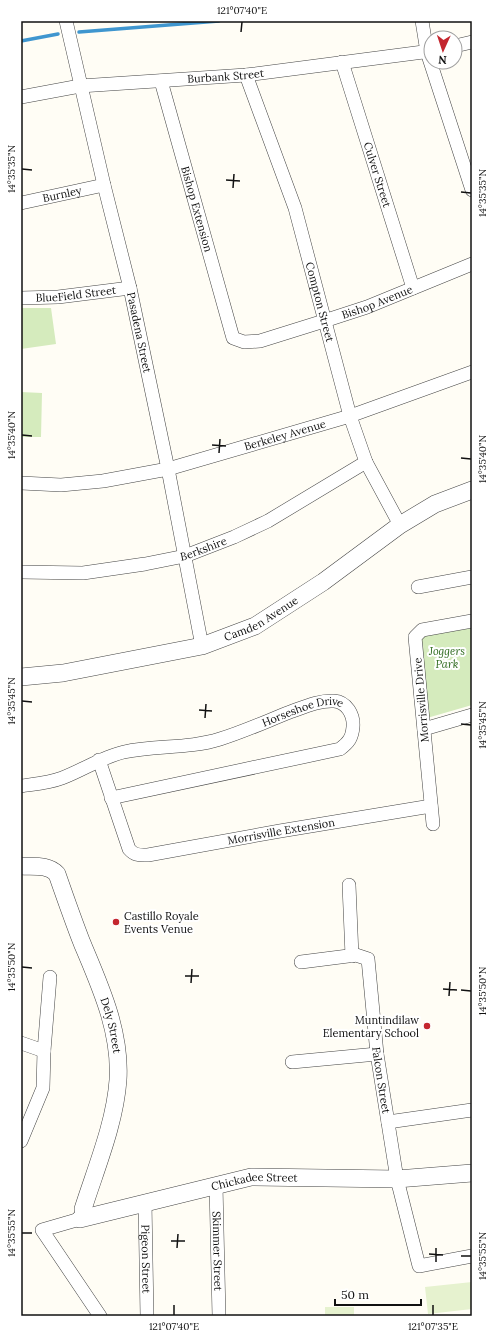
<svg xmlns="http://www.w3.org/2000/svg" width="493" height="1337" font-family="Lora,serif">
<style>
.green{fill:#d5ebbd}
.pitch{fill:#e6f2cf}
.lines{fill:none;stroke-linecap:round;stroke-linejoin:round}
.stream{stroke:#3f96cf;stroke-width:3.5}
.minor-casing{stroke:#444;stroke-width:14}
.tertiary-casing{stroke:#444;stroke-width:18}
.minor{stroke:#fff;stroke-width:13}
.tertiary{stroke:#fff;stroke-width:17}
.ticks{fill:none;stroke:#111;stroke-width:1.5}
.poi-dot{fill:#c4262e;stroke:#fff;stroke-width:1.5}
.labels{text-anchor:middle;stroke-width:4;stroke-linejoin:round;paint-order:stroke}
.street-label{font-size:11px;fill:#111;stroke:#fff}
.park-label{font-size:11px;font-style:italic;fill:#2f6b1f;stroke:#fff}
.poi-label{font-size:11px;fill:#111;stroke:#fff;text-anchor:start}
.neatline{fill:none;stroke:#111;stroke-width:1.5}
.ticks-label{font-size:10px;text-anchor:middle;fill:#111}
</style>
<rect width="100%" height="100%" fill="#fffdf5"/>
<path class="green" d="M21,308h30l5,36 -35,5v43l21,1 -1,44h-20z
M472,628v77l-45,13 -6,-82z"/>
<path class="pitch" d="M472,1282v27l-44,5 -3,-27z
M325,1307h29v9h-29z"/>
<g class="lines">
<path class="stream" d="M79,32l140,-11
M21,41l37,-7"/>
<g class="minor-casing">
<g id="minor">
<path id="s1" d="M66,21l38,164 26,103 38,181 34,177"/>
<path d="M422,21l5,31 45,138"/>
<path d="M455,46l17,-4"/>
<path id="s2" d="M342,62l71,226"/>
<path id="s3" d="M246,75l49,133 55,208 16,46 34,63"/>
<path id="s4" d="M161,81l72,257 11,4 16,-1 64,-20 43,-14 105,-43"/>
<path id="s5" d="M21,97l59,-11 166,-11 185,-24"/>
<path id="s6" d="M21,203l83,-18"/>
<path id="s7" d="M21,298l37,-1 72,-9"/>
<path id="s8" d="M21,483l40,2 42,-4 65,-12 182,-53 122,-44"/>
<path id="s9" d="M21,572l62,1 62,-9 40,-8 49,-19 34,-16 98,-59"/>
<path d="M418,587l54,-10"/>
<path d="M424,729l48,-14"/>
<path id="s10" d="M99,760l30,89c6,7 11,6 19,6l132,-24 151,-25"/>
<path id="s11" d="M21,786c14,-2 28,-3 41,-8 21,-8 40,-21 62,-26 31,-7 65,-3 96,-13 23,-7 47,-18 70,-27 14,-5 29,-12 44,-11 13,1 20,14 19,26 -1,11 -4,15 -13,22l-229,49"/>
<path d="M433,824l-18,-187 7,-7 50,-9"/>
<path d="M349,885l3,71"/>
<path id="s12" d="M301,962l55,-7 12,4 9,95 20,125 22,87 53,-10"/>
<path d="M21,1043l23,8"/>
<path d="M292,1062l85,-8"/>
<path d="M388,1122l84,-12"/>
<path d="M21,1141l22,-53 1,-37 6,-74"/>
<path id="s13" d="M216,1185l3,131"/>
<path id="s14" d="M145,1202l2,114"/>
<path d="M83,1212l-3,7 -38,11 58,86"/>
</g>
</g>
<g class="tertiary-casing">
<g id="tertiary">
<path id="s15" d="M21,677l42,-4 139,-27 53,-20 68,-44 77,-57 35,-21 37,-14"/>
<path id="s16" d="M21,866c12,1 27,-2 36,8 8,23 16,46 25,69 18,43 39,88 36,137 -3,43 -22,88 -35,129"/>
<path id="s17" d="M80,1219l171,-42 146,2 75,-6"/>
</g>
</g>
<use href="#minor" class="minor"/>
<use href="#tertiary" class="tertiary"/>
</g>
<path class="ticks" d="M241,32l1,-10M22,169l10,1M226,180l14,1M233,188l1,-14M461,192l10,1M22,435l10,1M212,445l14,1M219,453l1,-14M461,458l10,1M22,701l10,1M199,710l13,1M205,718l1,-14M461,724l10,1M22,967l10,1M185,976h14M191,983l1,-14M443,989l14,1M461,990l10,1M449,996l1,-14M22,1233h10M171,1241h14M177,1248l1,-14M429,1254l14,1M461,1256h10M436,1262v-14M174,1315v-10M433,1315v-10"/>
<g class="poi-dot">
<circle cx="116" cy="922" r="4"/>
<circle cx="427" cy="1026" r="4"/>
</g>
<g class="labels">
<g class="street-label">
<text dy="4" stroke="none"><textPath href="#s5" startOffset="206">Burbank Street</textPath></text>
<text dy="4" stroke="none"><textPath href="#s2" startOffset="118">Culver Street</textPath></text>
<text dy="4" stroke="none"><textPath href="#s6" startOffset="42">Burnley</textPath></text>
<text dy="4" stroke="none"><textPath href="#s4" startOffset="133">Bishop Extension</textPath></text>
<text dy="4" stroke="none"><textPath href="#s7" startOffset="55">BlueField Street</textPath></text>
<text dy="4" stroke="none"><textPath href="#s3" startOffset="239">Compton Street</textPath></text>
<text dy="4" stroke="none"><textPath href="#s4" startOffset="418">Bishop Avenue</textPath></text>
<text dy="4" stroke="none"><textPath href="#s1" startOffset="320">Pasadena Street</textPath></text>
<text dy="4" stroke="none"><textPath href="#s8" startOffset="270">Berkeley Avenue</textPath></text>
<text dy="4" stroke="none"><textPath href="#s9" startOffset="185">Berkshire</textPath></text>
<text dy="4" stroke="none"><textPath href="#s15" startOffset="249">Camden Avenue</textPath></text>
<text transform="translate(421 700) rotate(-95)" y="4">Morrisville Drive</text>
<text dy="4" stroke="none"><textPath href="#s11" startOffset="294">Horseshoe Drive</textPath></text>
<text dy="4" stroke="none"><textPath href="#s10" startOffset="250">Morrisville Extension</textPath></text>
<text dy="4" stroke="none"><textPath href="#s16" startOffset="199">Dely Street</textPath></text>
<text dy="4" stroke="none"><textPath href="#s12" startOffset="190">Falcon Street</textPath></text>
<text dy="4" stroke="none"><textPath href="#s17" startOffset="179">Chickadee Street</textPath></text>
<text dy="4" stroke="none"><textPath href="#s13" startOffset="66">Skimmer Street</textPath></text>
<text dy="4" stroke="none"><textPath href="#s14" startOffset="57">Pigeon Street</textPath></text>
</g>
<g class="park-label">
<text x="447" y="655">Joggers<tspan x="447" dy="13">Park</tspan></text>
</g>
<g class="poi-label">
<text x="124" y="920">Castillo Royale<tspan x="124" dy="13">Events Venue</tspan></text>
<text x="419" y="1024" text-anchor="end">Muntindilaw<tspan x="419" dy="13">Elementary School</tspan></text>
</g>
</g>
<rect width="493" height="1337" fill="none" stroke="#ffffff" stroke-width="44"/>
<g transform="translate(443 50) rotate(183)"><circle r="19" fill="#ffffff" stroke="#a0a0a0"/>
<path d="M0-3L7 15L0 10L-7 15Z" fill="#c4262e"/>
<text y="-6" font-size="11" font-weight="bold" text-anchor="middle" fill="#111111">N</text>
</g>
<path d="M335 1299v6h86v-6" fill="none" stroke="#111111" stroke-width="2"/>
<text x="341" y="1299" font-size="12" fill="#111111" stroke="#ffffff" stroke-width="3" paint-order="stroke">50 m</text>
<rect x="22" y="22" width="449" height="1293" class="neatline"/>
<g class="ticks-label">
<text x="242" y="14">121°07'40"E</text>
<text transform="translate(11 169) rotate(-90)" y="4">14°35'35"N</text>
<text transform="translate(482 193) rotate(-90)" y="4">14°35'35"N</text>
<text transform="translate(11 435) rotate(-90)" y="4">14°35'40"N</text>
<text transform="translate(482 459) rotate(-90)" y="4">14°35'40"N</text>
<text transform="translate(11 701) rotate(-90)" y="4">14°35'45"N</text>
<text transform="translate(482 725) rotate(-90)" y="4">14°35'45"N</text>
<text transform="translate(11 967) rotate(-90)" y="4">14°35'50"N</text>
<text transform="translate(482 991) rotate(-90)" y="4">14°35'50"N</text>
<text transform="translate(11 1233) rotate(-90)" y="4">14°35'55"N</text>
<text transform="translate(482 1256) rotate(-90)" y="4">14°35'55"N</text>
<text x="174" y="1330">121°07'40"E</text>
<text x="433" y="1330">121°07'35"E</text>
</g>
</svg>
